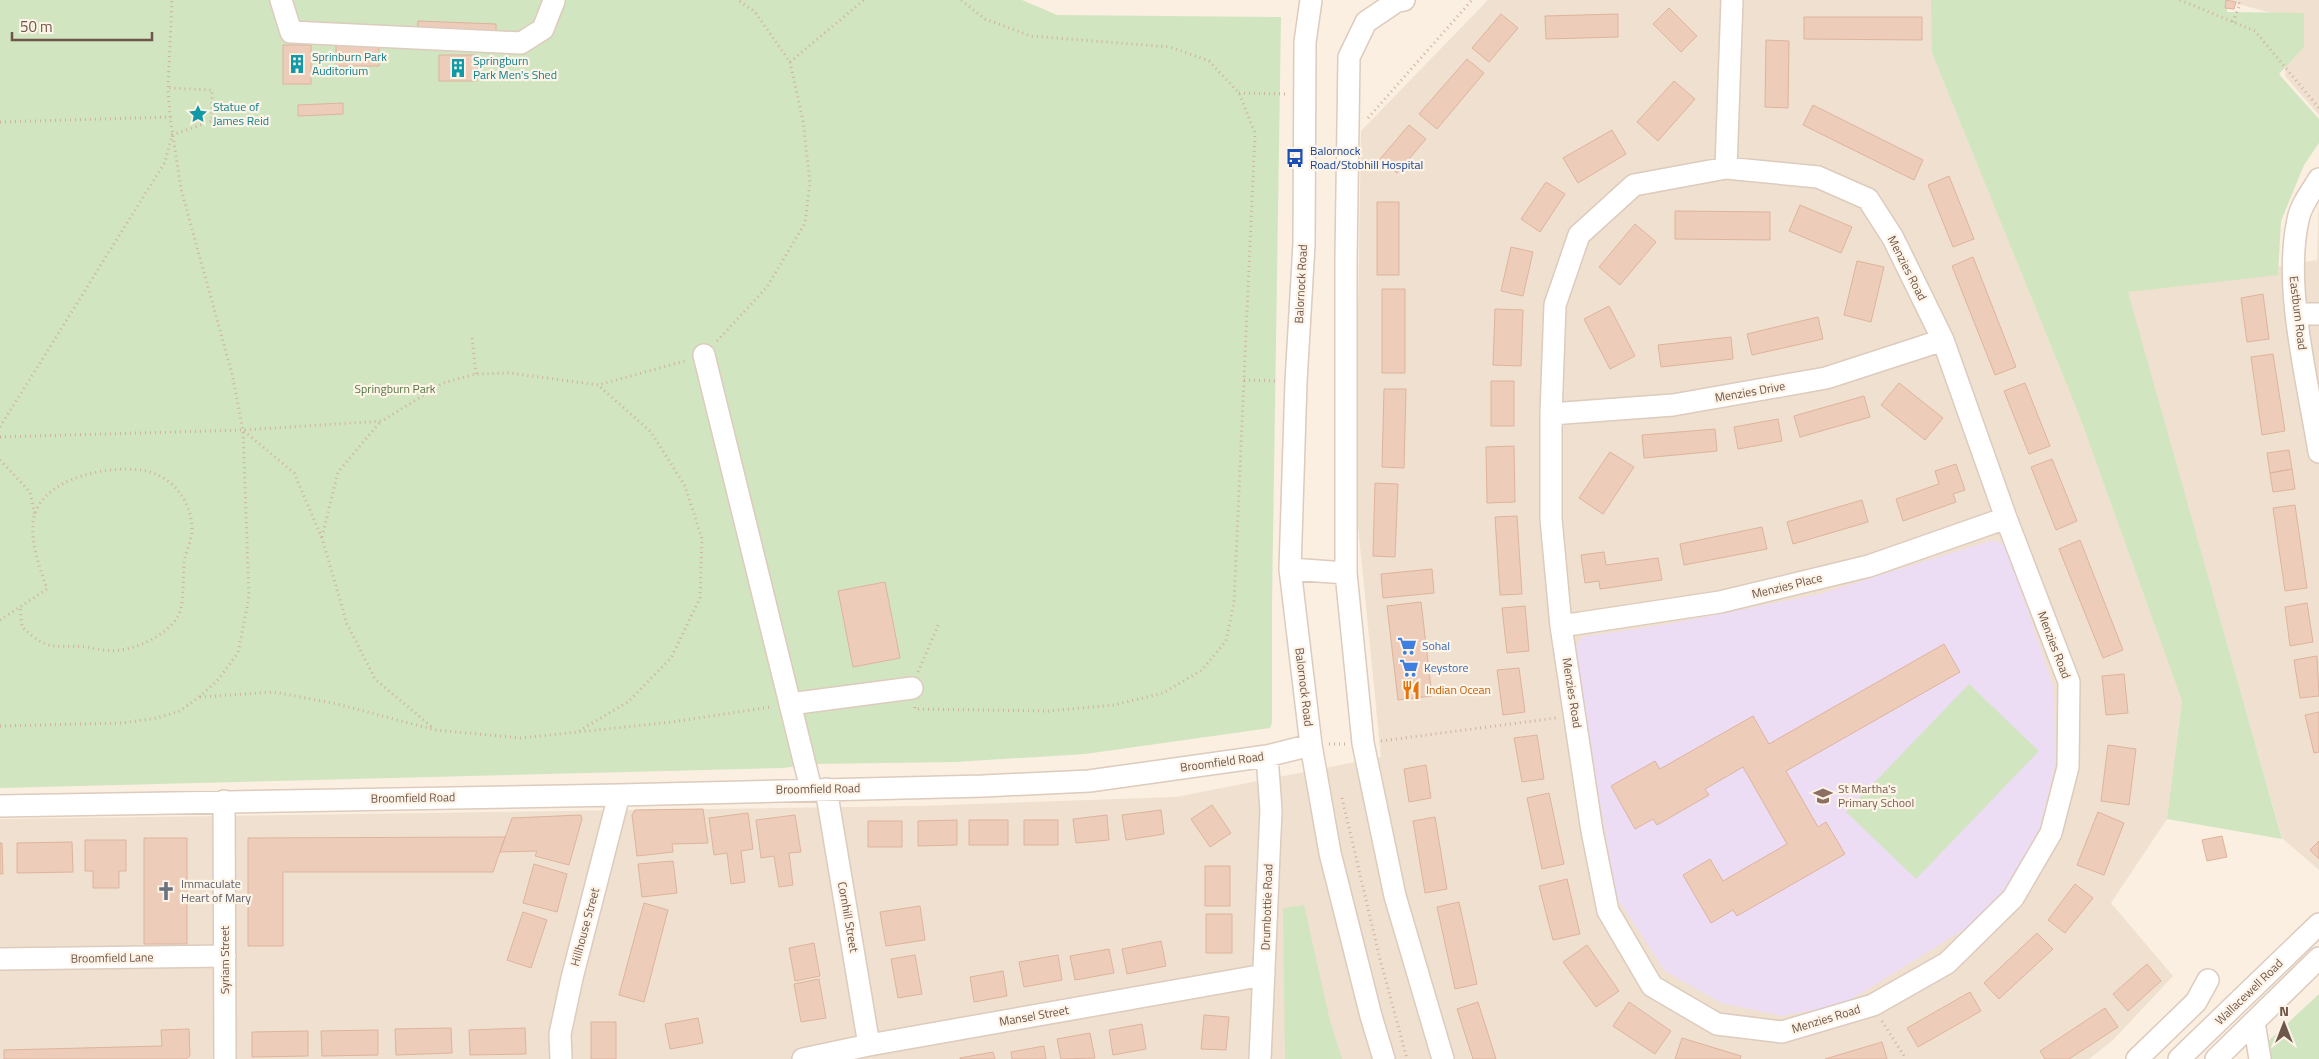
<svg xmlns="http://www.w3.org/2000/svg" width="2319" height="1059" font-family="'Titillium Web',sans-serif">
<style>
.residential{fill:#f0e0cf}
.education{fill:#ecddf5}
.green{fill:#d1e5c1}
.building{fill:#edcdba;stroke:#deb39c}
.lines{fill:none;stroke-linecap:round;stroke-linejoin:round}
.minor-casing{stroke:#ddcbbd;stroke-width:24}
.path{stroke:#d1b09e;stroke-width:3;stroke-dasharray:1 4;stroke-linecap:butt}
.minor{stroke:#fff;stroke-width:21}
.labels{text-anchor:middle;stroke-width:4.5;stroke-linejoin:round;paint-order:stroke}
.culture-label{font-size:12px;fill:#0d838f;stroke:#fdf3e6;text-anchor:start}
.transit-label{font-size:12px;fill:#164399;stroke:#fdf3e6;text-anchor:start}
.street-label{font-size:12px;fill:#6e564a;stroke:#fdf3e6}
.park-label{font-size:12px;fill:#567946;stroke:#fdf3e6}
.shop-label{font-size:12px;fill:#366cbe;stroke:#fdf3e6;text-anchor:start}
.food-label{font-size:12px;fill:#c56008;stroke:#fdf3e6;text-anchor:start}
.education-label{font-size:12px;fill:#785e54;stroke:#fdf3e6;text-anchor:start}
.worship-label{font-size:12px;fill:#5b616d;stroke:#fdf3e6;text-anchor:start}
</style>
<rect width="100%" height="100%" fill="#faefe0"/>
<path class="residential" d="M1488,0h445l-1,53 147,362 103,286 -15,118 -56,84 62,73 -60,64 -24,19h-2089v-240l919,-13 257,-9 205,-40 -26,-261 6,-365z
M2223,0h96v115l-34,-39 2,-59z
M2319,199v671l-37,-32 -155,-546 190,-32z"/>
<path class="education" d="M1993,540l13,6 48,142 1,77 -15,62 -23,48 -46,50 -127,79 -62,12 -61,-13 -56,-32 -48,-73 -44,-248 9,-13 87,-13 151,-30z"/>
<path class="green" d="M0,0h1022l35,15 224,2 -9,585v121l-2,5 -185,26 -130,8 -141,2 -31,4 -783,20z
M1931,0h296v12l77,1v34l-25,27 40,45v24l-15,22 -23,56 -3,54 -150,17 154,547 -115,-20 15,-118 -103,-286 -147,-362z
M1969,684l70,67 -123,128 -70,-67z
M1304,905l26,116 12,38h-57l-2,-151z
M2319,994v65h-70z"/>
<path class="building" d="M2226,0l10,2 -2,7 -9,-1z
M1669,8l28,28 -16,16 -28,-28z
M1501,14l17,14 -29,34 -17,-14z
M1618,14v23l-72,2 -1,-23z
M1804,17h118v23l-118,-1z
M418,21l78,3v12l-79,-3z
M1766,40l23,1 -1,67 -23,-1z
M336,44h43v22h-43z
M283,45h28v39h-28z
M439,55h38v26h-38z
M1467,59l17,14 -47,56 -18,-15z
M1674,81l21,18 -37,42 -21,-19z
M343,103v11l-45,2v-11z
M1813,105l110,55 -9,20 -111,-55z
M1409,125l17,14 -29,34 -17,-14z
M1612,130l14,24 -48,29 -15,-25z
M1949,176l25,63 -21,8 -25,-62z
M1546,182l19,12 -25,38 -19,-13z
M1377,202h22v73h-22z
M1800,205l52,22 -11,26 -52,-22z
M1675,211l95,1v28l-95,-1z
M1635,224l21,18 -36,43 -21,-18z
M1511,247l22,5 -10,44 -22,-5z
M1973,257l43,110 -21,8 -43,-109z
M1857,261l27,6 -13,55 -27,-7z
M1382,289h23v84h-23z
M2263,294l6,45 -22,3 -6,-44z
M1609,306l26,50 -25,13 -26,-50z
M1495,309l28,1 -2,56 -28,-1z
M1818,317l5,22 -71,16 -5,-21z
M1731,337l2,22 -72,8 -3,-22z
M2273,354l12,77 -23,4 -11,-78z
M1491,381h23v45h-23z
M1899,383l44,35 -18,22 -44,-35z
M2025,383l25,63 -21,8 -25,-63z
M1384,389h22l-2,79 -22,-1z
M1864,396l6,21 -70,20 -6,-21z
M1778,419l4,22 -44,8 -4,-22z
M1715,429l2,22 -73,7 -2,-23z
M1514,446l1,56 -28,1 -1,-56z
M2289,450l3,19 -22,4 -3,-20z
M1610,452l24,15 -31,47 -24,-16z
M2052,459l25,62 -21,9 -25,-63z
M1956,464l9,26 -12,4 3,8 -53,19 -7,-22 43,-15 -4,-13z
M2292,469l3,20 -22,3 -3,-19z
M1375,483l23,1 -3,73 -22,-1z
M1862,500l6,22 -75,22 -6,-22z
M2295,505l12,83 -22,3 -12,-83z
M1517,516l5,78 -22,1 -5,-78z
M1762,527l5,22 -83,16 -4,-21z
M2080,540l43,110 -20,8 -44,-109z
M1604,552l2,13 52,-7 4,22 -62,9 -1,-8 -14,2 -4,-28z
M1432,569l2,24 -51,5 -2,-24z
M885,582l15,76 -47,9 -15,-76z
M1421,602l11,94 -34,4 -11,-94z
M2307,603l6,39 -23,4 -5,-39z
M1525,606l4,45 -22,2 -5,-45z
M1944,644l16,28 -174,99 32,56 8,-5 19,32 -108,62 -4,-6 -22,13 -28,-48 27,-16 13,22 64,-37 -44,-77 -38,22 4,6 -52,30 -4,-6 -18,10 -24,-43 44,-25 5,8 93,-53 16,28z
M2317,656l2,40 -19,2 -6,-38z
M1519,668l6,44 -22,3 -6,-45z
M2124,674l4,39 -22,2 -4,-39z
M2319,712v40l-5,1 -9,-38z
M1537,735l7,44 -22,3 -8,-44z
M2108,745l28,4 -7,56 -28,-4z
M1426,765l5,33 -22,4 -5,-33z
M1549,793l15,71 -22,5 -15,-71z
M1212,805l19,28 -21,14 -19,-28z
M703,809l5,34 -36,1 1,8 -36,4 -5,-41 3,-5z
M1161,810l3,24 -38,6 -4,-25z
M2098,812l26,11 -20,52 -27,-10z
M748,813l5,36 -12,2 4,31 -14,2 -4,-31 -13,2 -5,-37z
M581,815l1,4 -13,46 -34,-9 2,-5 -37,1 12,-34z
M795,815l6,37 -12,1 4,32 -14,2 -5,-31 -13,2 -5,-38z
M1107,815l2,25 -33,3 -3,-24z
M1435,817l12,72 -22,4 -12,-72z
M957,820v25l-39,1v-25z
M969,820h39v25h-39z
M1024,820h34v25h-34z
M868,821h34v26h-34z
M2222,836l5,21 -20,4 -5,-21z
M505,837l-12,35h-210v74h-35v-108z
M144,838h43v106h-43z
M85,840h41v31h-7v17h-26v-17h-8z
M2319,841v18l-9,-9z
M72,842l1,30 -56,1v-30z
M0,843h2l1,31h-3z
M673,861l4,32 -35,4 -4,-33z
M534,864l33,10 -10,38 -34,-9z
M1205,866h25v40h-25z
M1567,879l13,55 -27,6 -14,-54z
M2075,884l18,14 -28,35 -17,-13z
M1459,902l18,82 -22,5 -18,-82z
M644,903l24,7 -24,92 -25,-7z
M920,906l5,34 -39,6 -6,-34z
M523,912l24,8 -16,48 -24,-8z
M1206,914h26v39h-26z
M2037,933l16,16 -54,50 -15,-16z
M1161,941l5,25 -39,8 -5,-25z
M814,943l6,33 -25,5 -6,-33z
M1587,945l32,46 -23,16 -33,-45z
M1109,949l5,24 -39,7 -5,-24z
M915,955l7,39 -24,4 -7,-39z
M1058,955l4,25 -38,7 -5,-25z
M2147,964l14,17 -33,30 -15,-17z
M1003,971l4,25 -33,6 -4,-25z
M819,979l7,39 -25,4 -7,-38z
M1970,992l11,19 -63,36 -11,-19z
M1478,1002l18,57h-23l-16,-50z
M1629,1002l42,29 -16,23 -42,-28z
M2105,1008l13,19 -49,32h-24l-5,-8z
M1204,1015l25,2 -3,33 -25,-1z
M698,1018l5,25 -33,6 -5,-25z
M591,1022h25v37h-25z
M1142,1024l4,25 -33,6 -4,-25z
M451,1028l1,25 -56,2 -1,-26z
M525,1028l1,26 -56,1 -1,-25z
M189,1029l1,27 -4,3h-182v-9l158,-4 -1,-16z
M378,1030v25l-56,1 -1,-25z
M308,1031v25l-56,1v-25z
M1090,1033l5,25 -34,1 -4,-20z
M1682,1038l59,18 -1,3h-65z
M1882,1042l5,17h-62z
M1044,1046l2,13h-34l-1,-7z
M993,1052l2,7h-35v-1z"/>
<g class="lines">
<g class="minor-casing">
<path id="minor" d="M281,0l10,32 230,11 22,-14 11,-28
M1311,0l-6,42 -1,202 -8,138 -6,187 21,176 19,108 41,163 13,43
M1404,0l-7,1 -31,21 -17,35 -3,202v314l17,170 32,153 48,163
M1726,168l92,9 50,22 25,39 50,102 63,178 63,164 -1,85 -17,66 -38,65 -66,65 -74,42 -91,27 -65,-8 -65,-38 -44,-75 -16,-80 -31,-205 -10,-107v-105l4,-109 24,-70 55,-50z
M1726,168l6,-168
M2319,179c-7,12 -19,27 -21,41 -15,68 10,162 21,232
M2297,314h22
M704,355l107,434
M1551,414l122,-9 153,-27 117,-38
M1290,569l56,4
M1561,626l159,-24 149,-36 137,-48
M790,704l122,-16
M826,789l43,256
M224,801l1,258
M0,806l619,-11 364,-9 106,-5 178,-25 44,-11
M0,959l225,-3
M2254,1022l6,37
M561,1059l-1,-25 12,-56 47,-183
M803,1059l66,-14 395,-70
M1260,1059l11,-249 -4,-54
M2137,1059l59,-57 12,-22
M2179,1059l140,-135
M2216,1059l103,-101"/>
</g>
<path class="path" d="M2180,0l75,31 64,77
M2233,22l7,-18 -4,-4
M790,62l74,-62
M1239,93l47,1
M1368,118l104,-118
M0,122l170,-5 -2,-29 4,-88
M472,338l4,36
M717,341l50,-54 38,-64 5,-40 -7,-62 -13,-59 -35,-50 -17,-12
M1244,380l34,1
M0,427l165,-265 7,-27 40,-14v-31l-44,-2
M244,431l50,42 28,65 25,86 28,55 58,49
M0,437l243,-7 139,-9 61,-38 33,-9 34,-1 88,12 87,-24
M0,460l30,32 5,24
M322,537l16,-65 43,-51
M0,620l47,-31c-7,-21 -16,-43 -14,-66 4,-44 73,-58 108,-53 29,4 50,29 51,57 1,13 -7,24 -8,37 -1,12 0,43 -6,52 -10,18 -37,31 -57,34 -11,2 -23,-1 -34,-3 -34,-3 -37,6 -65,-20l-2,-20
M918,672l21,-49
M200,697l74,-5 63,12 98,26 86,8 151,-16 99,-15
M915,707v2l133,2 66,-6 49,-12 39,-23 24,-29 8,-38 21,-470 -16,-40 -30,-32 -39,-14 -139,-11 -46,-17 -24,-19
M0,726l122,-3 35,-5 23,-7 19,-14 18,-16 21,-28 11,-56 -6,-167 -11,-56 -51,-185 -11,-72
M579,731l49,-29 43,-44 29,-60 2,-59 -17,-53 -34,-54 -52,-46
M1381,741l175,-23
M1329,744h16
M1342,798l38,161 27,100
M1882,1021l24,38"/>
<use href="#minor" class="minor"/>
</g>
<defs>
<g id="building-bare" transform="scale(1.5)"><path d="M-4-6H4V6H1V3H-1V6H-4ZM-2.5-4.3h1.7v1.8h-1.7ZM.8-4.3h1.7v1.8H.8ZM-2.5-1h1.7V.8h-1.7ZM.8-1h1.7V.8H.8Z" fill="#0f9aa8" stroke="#fdf3e6" stroke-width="2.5" paint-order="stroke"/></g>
<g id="sight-bare" transform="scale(1.5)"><path d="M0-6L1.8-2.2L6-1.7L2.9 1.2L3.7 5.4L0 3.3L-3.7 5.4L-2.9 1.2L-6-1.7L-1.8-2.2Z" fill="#0f9aa8" stroke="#fdf3e6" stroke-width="2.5" paint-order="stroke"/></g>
<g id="bus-bare" transform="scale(1.5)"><path d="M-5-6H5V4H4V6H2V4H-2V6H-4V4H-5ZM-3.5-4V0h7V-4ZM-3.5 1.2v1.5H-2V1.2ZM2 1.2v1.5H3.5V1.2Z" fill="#1a4fb4" stroke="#fdf3e6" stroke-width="2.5" paint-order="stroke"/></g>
<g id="supermarket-bare" transform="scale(1.5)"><path d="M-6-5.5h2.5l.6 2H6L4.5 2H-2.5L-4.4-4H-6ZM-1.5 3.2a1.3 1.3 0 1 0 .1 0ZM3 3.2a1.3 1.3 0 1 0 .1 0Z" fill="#3f7fe0" stroke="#fdf3e6" stroke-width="2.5" paint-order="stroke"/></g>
<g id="restaurant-bare" transform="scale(1.5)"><path d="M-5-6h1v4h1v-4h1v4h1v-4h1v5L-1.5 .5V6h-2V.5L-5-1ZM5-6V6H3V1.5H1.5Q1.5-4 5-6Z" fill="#e8710a" stroke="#fdf3e6" stroke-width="2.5" paint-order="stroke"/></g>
<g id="school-bare" transform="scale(1.5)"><path d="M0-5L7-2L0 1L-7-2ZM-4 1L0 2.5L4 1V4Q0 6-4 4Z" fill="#8d6e63" stroke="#fdf3e6" stroke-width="2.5" paint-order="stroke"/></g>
<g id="church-bare" transform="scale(1.5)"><path d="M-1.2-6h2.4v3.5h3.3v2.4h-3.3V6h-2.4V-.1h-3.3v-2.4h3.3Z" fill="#6b7280" stroke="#fdf3e6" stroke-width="2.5" paint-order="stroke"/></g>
</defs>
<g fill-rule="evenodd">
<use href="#building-bare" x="297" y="64"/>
<use href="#building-bare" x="458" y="68"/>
<use href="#sight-bare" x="198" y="114"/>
<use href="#bus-bare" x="1295" y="158"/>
<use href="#supermarket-bare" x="1407" y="646"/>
<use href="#supermarket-bare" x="1409" y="668"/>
<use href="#restaurant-bare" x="1411" y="690"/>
<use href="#school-bare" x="1823" y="796"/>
<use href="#church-bare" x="166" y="891"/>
</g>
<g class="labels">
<g class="culture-label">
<text x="312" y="61">Sprinburn Park<tspan x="312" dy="14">Auditorium</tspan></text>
<text x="473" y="65">Springburn<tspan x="473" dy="14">Park Men's Shed</tspan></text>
<text x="213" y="111">Statue of<tspan x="213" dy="14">James Reid</tspan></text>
</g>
<g class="transit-label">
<text x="1310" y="155">Balornock<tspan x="1310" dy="14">Road/Stobhill Hospital</tspan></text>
</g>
<g class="street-label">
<text transform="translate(1907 268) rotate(63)" y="4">Menzies Road</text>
<text transform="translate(1301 284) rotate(-87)" y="4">Balornock Road</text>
<text transform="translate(2298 313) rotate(83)" y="4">Eastburn Road</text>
<text transform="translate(1750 392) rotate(-10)" y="4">Menzies Drive</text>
<text transform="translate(1787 586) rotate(-14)" y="4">Menzies Place</text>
<text transform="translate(2054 645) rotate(69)" y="4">Menzies Road</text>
<text transform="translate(1304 687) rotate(83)" y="4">Balornock Road</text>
<text transform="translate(1572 693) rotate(81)" y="4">Menzies Road</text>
<text transform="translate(1222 762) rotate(-8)" y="4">Broomfield Road</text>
<text transform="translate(818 789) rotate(-1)" y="4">Broomfield Road</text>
<text transform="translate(413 798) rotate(-1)" y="4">Broomfield Road</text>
<text transform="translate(1267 907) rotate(-88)" y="4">Drumbottie Road</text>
<text transform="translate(848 917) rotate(80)" y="4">Cornhill Street</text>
<text transform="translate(585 927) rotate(-75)" y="4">Hillhouse Street</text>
<text transform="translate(112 958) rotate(-1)" y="4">Broomfield Lane</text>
<text transform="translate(225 960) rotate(-90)" y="4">Syriam Street</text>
<text transform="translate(2249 992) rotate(-44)" y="4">Wallacewell Road</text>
<text transform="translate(1034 1016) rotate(-10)" y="4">Mansel Street</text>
<text transform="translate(1826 1019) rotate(-17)" y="4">Menzies Road</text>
</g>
<g class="park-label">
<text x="395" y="393">Springburn Park</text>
</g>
<g class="shop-label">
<text x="1422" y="650">Sohal</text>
<text x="1424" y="672">Keystore</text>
</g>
<g class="food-label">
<text x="1426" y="694">Indian Ocean</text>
</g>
<g class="education-label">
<text x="1838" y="793">St Martha's<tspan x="1838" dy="14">Primary School</tspan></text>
</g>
<g class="worship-label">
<text x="181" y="888">Immaculate<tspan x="181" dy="14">Heart of Mary</tspan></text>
</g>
</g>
<g transform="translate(2284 1024)" stroke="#fdf3e6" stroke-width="4" paint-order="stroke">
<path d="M0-4L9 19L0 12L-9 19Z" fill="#6e564a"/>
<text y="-8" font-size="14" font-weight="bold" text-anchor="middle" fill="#6e564a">N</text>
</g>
<path d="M12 32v8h140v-8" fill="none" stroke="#6e564a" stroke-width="2.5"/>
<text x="20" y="32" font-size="15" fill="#6e564a" stroke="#fdf3e6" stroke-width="4" paint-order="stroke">50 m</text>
</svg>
